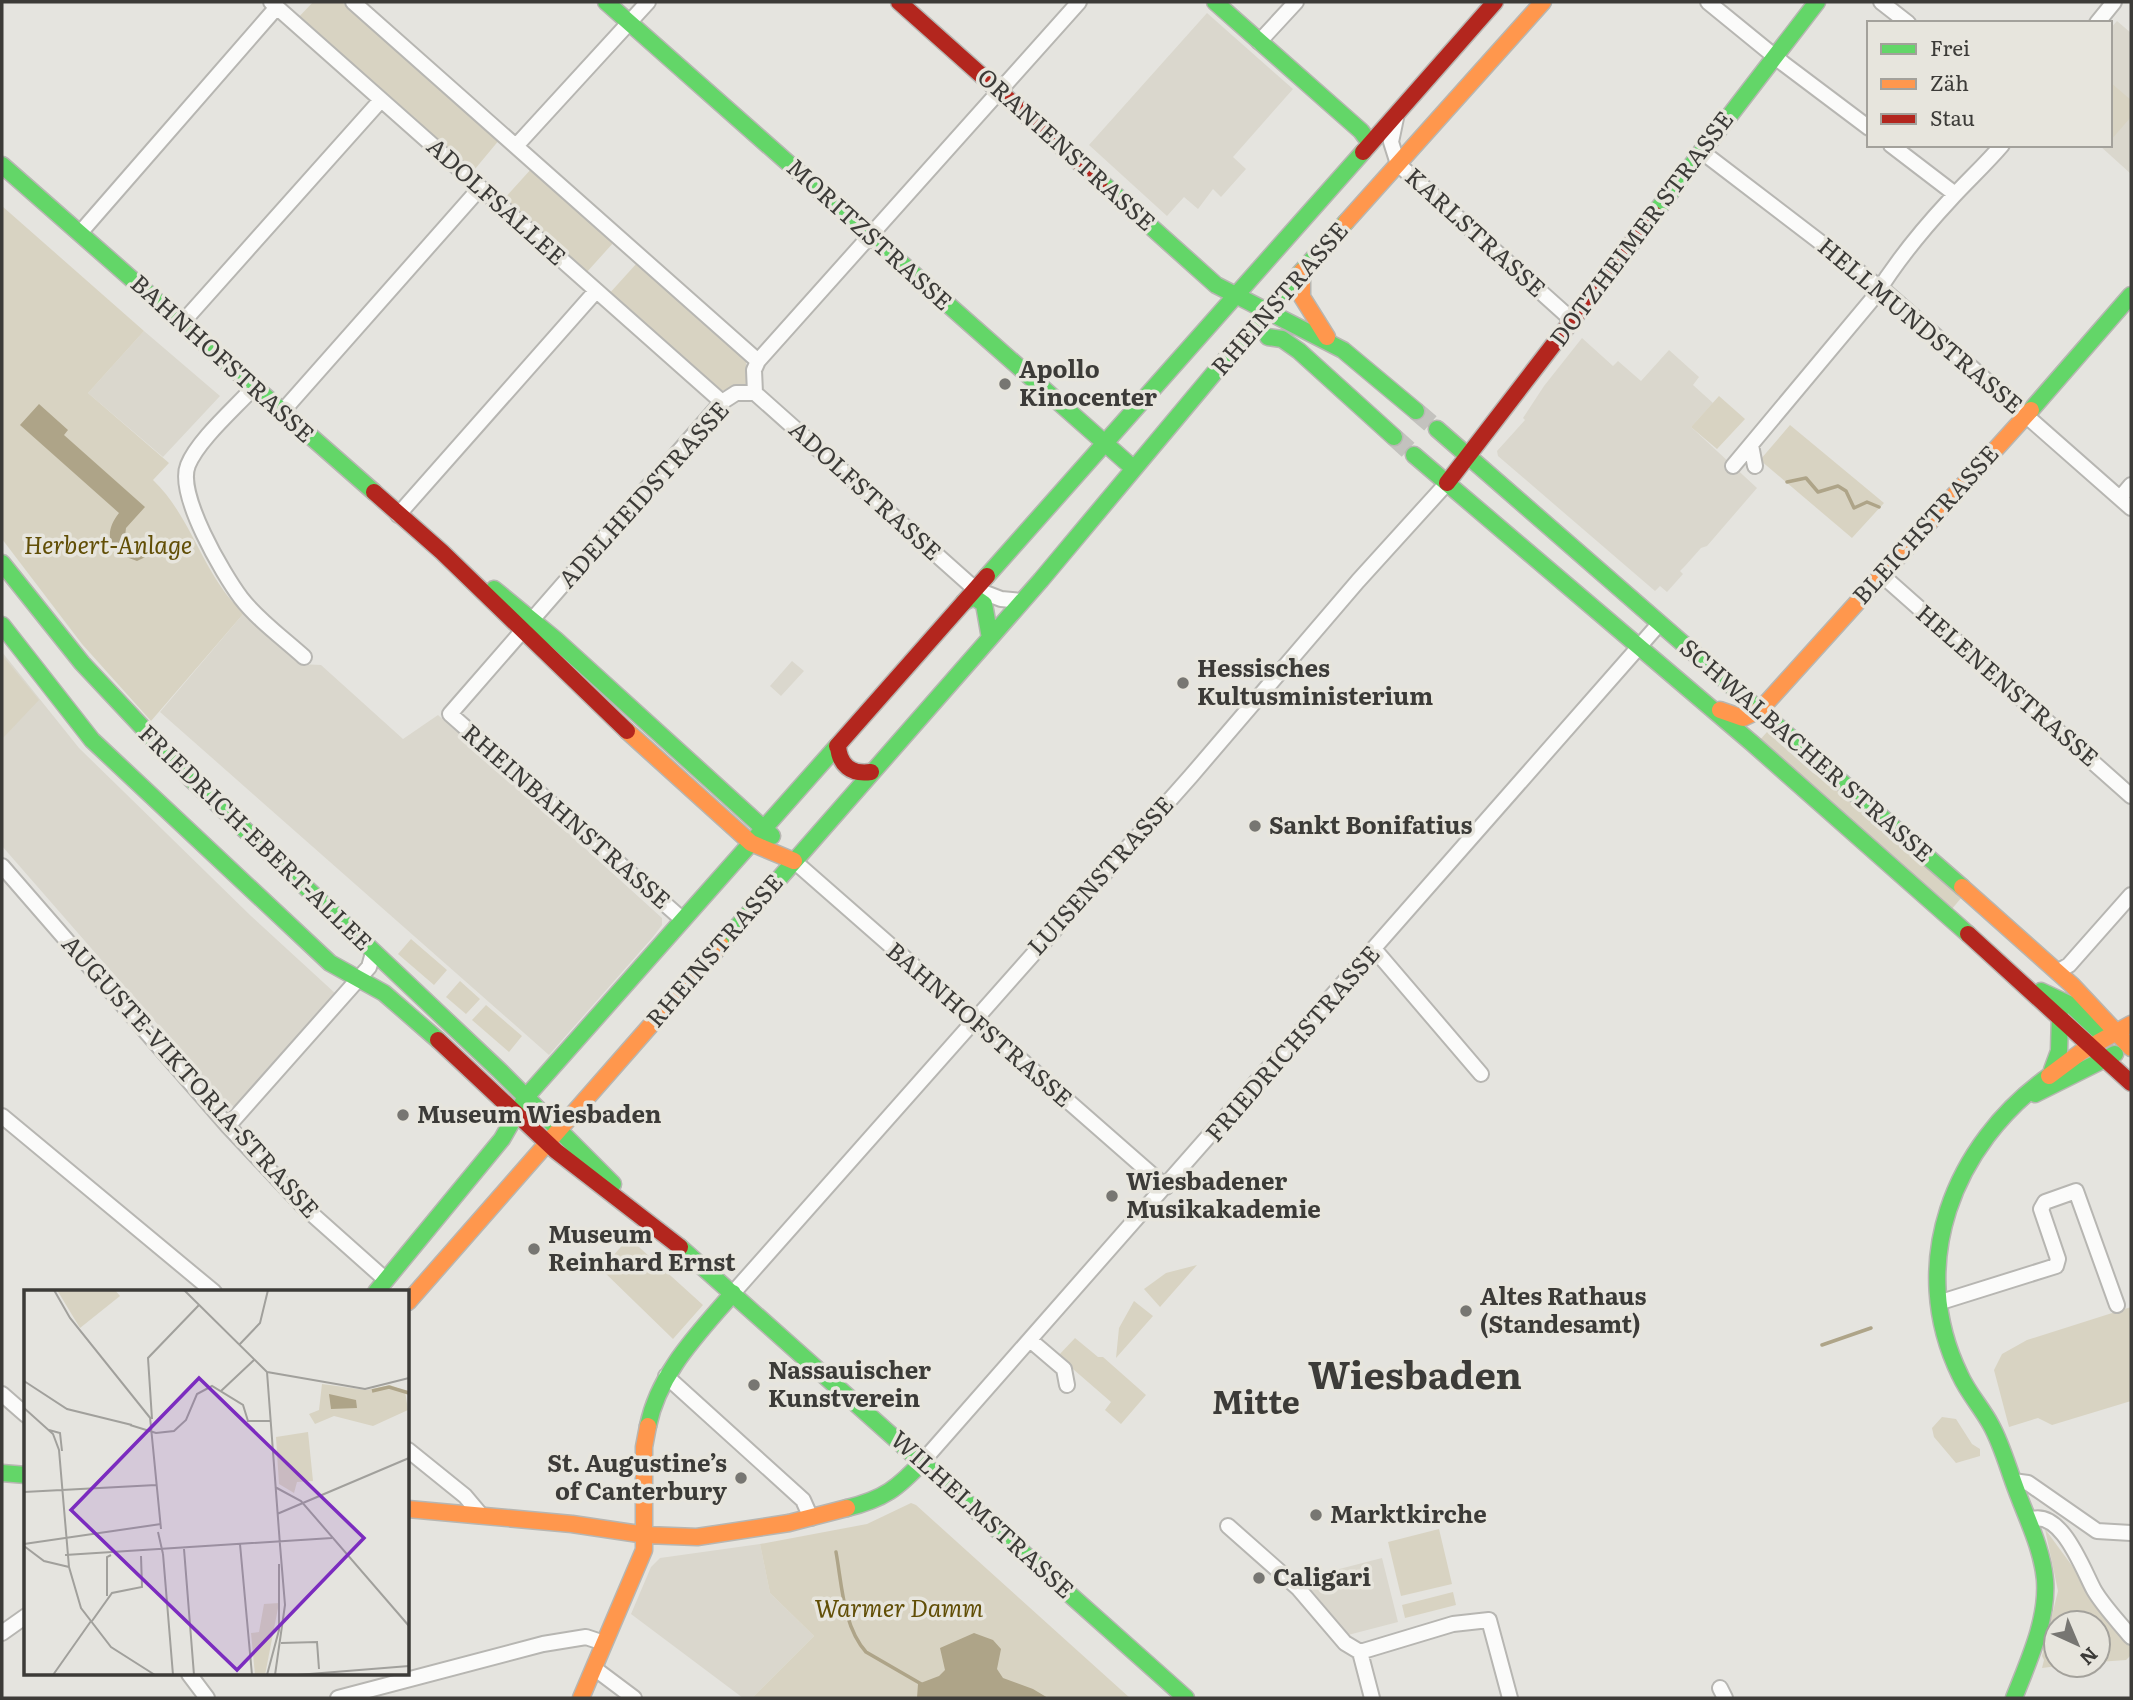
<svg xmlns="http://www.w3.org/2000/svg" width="2133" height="1700" font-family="Literata,serif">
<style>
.built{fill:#dad7cd}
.green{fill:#d8d3c2}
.water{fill:#aea488}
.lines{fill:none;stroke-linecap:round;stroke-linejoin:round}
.stream{stroke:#aea488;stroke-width:3.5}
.secondary-tunnel{stroke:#c3c2be;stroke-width:19;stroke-dasharray:19 10;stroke-linecap:butt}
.street-casing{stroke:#b7b6b2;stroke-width:18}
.fast-casing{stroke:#b7b6b2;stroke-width:19}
.slow-casing{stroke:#b7b6b2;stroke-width:19}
.jam-casing{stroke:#b7b6b2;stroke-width:19}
.street{stroke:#fbfbfa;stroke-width:14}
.fast{stroke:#63d668;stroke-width:16}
.slow{stroke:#ff974d;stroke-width:16}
.jam{stroke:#b3261e;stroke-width:16}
.poi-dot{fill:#777672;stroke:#e7e5dd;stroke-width:2.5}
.labels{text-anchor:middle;stroke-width:7;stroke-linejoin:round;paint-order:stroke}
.street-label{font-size:24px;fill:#3c3b38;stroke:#e7e5dd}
.poi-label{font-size:24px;font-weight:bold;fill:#3c3b38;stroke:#e7e5dd;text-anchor:start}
.park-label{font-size:24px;font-style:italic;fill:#614e06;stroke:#e7e5dd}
.district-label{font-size:32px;font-weight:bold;fill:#3c3b38;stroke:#e7e5dd}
.town-label{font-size:38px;font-weight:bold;fill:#3c3b38;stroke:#e7e5dd}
.inset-river{fill:none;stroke:#aea488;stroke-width:3.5}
.inset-road{fill:none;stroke:#a1a09c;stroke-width:2}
.view{fill:#7b2cbf;fill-opacity:0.15;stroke:#7b2cbf;stroke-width:3.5}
.inset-edge{fill:none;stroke:#3c3b38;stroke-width:3.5}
</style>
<rect width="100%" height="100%" fill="#e5e4df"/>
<path class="built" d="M1207,13l86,76 -60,68 13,12 -25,28 -8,-8 -15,20 -14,-12 -17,19 -78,-71z
M2117,21l14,12v141l-32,-29h11v-116z
M144,331l76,65 -57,61 -75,-64z
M1582,338l31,28 5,-5 23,20 28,-31 30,27 -6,8 20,18 -22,24 66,61 -50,58 -6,2 -16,18 -5,5 3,3 -16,18 -7,-6 -5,5 -157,-135 -1,-5 28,-31 -2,-2 21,-32z
M244,613l56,51 21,1 82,74 35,-24 224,203v7l-9,12 -104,118 -389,-343z
M2,652l77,96 172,168 85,78 -101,112 -7,-1 -226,-259z
M792,661l12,10 -23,25 -11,-10z
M760,1544l10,49 44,43 -62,62h-9l-112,-84 20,-47 9,-9z
M1382,1558l16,64 -50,13 -41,-51 9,-9z"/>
<path class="green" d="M313,2h29l158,137 -30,36 -174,-155z
M2110,82l21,18v17l-21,24z
M532,168l82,74 -28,31 -83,-73z
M2,206l142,125 -56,62 81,70 -16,17c40,38 50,97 91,133l-93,108 -69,-77 -80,-105z
M637,263l109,97 1,25 -32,7 -107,-97z
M1719,396l26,23 -28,30 -26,-22z
M1790,425l94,78 -32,35 -92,-78z
M2,655l37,45 -37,39z
M1767,732l46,41 27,15 122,109 -11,13 -193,-168z
M411,939l36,31 -13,15 -36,-31z
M460,981l20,18 -14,15 -20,-17z
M486,1005l36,31 -13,16 -37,-32z
M629,1238l74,67 -30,34 -72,-70z
M1197,1265l-37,42 -16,-18 22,-16z
M1134,1301l19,15 -37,42 3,-30z
M2131,1307v94l-79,24 -14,-7 -29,9 -15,-57 8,-16 25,-14z
M1075,1338l23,19h5l43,38 -25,29 -16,-14 6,-8 -53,-46z
M1942,1417l14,2 16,25 8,5v7l-24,7 -22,-26 -2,-9z
M911,1503l5,2 214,193h-378l62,-62 -44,-43 -10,-49 107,-20z
M1439,1529l13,55 -51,12 -13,-54z
M2045,1529l86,117v9l-5,5 -28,2v-39h-42v42h10l-24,3 2,-8 -2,-4 16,-65z
M1453,1592l3,13 -51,13 -3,-13z"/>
<path class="water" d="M39,404l29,26 -4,5 81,72 -19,21 -1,8 6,9 14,-3 11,10 -19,9 -19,-7c-12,-14 -10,-27 1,-41l-99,-88z
M974,1633l19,7 8,9 -4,20 6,9 30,11 15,9h-131l1,-14 21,-8 6,-6 -5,-22z"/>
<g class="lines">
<path class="stream" d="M1787,482l19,-4 12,14 20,-6 8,5 8,17 13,-6 12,5
M1822,1345l49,-17
M836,1552c6,33 7,74 30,100l57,33"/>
<path class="secondary-tunnel" d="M1416,411l21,18
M1394,437l20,18"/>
<g class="street-casing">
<path id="street" d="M271,2l451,400
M353,2l405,359
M1708,2l76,62 85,64
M1881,2l27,21
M2097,23l17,-21
M1259,42l37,-40
M1396,118l-5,24 7,22 174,156
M1891,145l64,49
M516,146l132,-144
M1701,151l187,143 243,214
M80,233l197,-226
M182,323l199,-223
M254,387c-19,21 -56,53 -66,78 -12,29 35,109 53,133 17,22 42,40 63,59
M755,393l-1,-23 4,-9 321,-359
M755,393l220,196 26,10 21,2
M282,412l198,-224
M1751,445l4,21
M1733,466l142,-170c21,-34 47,-66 74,-95 17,-19 36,-36 53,-56
M2120,498l11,-13
M398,515l198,-224
M1884,577l247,219
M794,861l372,326
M2,866l226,260 76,81 82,73
M683,920l-233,-206 272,-312 14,-9h19
M1375,950l106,124
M2057,972l12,-7 62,-70
M2,1116l212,176
M228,1126l141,-159 4,-14
M733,1293l458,-517 167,-195 89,-98
M1941,1302l115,-36 2,-7 -17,-50 4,-7 31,-11 41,114
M1030,1340l34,29 3,16
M666,1376l137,124 8,18
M2,1394l24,21
M408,1450l57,46 16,19
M923,1461l736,-837
M2013,1481l15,2 69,48 34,2
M2029,1520c32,-13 54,50 65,70 10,17 25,32 37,47
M1228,1526l70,62 47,55 15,9
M2,1633l24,-17
M1360,1652l93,-28 36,-4 21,78
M1360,1652l12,46
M594,1668l40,30
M189,1674l18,24
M1720,1688l5,10
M338,1698l205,-54 43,-7 18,6"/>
</g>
<g class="fast-casing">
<path id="fast" d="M606,2l527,466
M1215,2l146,129 9,12
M2,165l372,327
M1100,181l116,104 127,65 73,61
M1654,214l163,-212
M1268,337l14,2 17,12 95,86
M2031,410l100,-115
M1437,429l525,458
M1414,455l338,288 216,191
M2,563l80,100 108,115 310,293 113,113
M987,576l376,-424
M494,589l61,50 217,197
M964,602l10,-5 10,7 6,34
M2,625l90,115 238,223 54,30 54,47
M721,945l320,-365 225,-269 80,-89
M2041,991l30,14 31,29
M2052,1070l7,-19 1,-36
M2035,1094l80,-40
M680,1247l506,451
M376,1292l126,-153 24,-42 311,-351
M648,1426c11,-54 51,-93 85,-133
M2,1473l24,2
M847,1508c37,-9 51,-20 76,-47
M2014,1698c14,-36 34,-78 31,-118 -3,-32 -18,-61 -29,-91 -8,-21 -14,-44 -25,-64 -9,-17 -23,-32 -31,-50 -54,-111 -7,-230 89,-299"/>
</g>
<g class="slow-casing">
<path id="slow" d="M1346,222l197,-220
M1302,271v26l25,40
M1720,710l23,8 17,-8 271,-300
M627,731l124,112 43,18
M1962,887l110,98 59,63
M2049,1076l32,-24 50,-28
M408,1302l313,-357
M408,1509l164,15 74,11 51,2 92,-14 58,-15
M581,1698l63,-148v-103l4,-21"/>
</g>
<g class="jam-casing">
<path id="jam" d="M899,2l201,179
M1363,152l132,-150
M1447,483l207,-269
M374,492l68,60 185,179
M838,745c1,20 13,30 33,27
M837,746l150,-170
M1968,934l163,149
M438,1040l118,111 124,96"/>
</g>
<use href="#street" class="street"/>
<use href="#fast" class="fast"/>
<use href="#slow" class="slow"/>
<use href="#jam" class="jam"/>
</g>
<g class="poi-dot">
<circle cx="1005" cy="384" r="7"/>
<circle cx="1183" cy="683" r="7"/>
<circle cx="1255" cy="826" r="7"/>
<circle cx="403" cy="1115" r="7"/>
<circle cx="1112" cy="1196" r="7"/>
<circle cx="534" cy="1249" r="7"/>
<circle cx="1466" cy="1311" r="7"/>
<circle cx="754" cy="1385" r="7"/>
<circle cx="741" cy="1478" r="7"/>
<circle cx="1316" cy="1515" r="7"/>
<circle cx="1259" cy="1578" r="7"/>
</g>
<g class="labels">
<g class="street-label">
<text transform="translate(1066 150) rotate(42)" y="8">ORANIENSTRASSE</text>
<text transform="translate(496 202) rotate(42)" y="8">ADOLFSALLEE</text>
<text transform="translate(1642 229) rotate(-53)" y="8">DOTZHEIMER STRASSE</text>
<text transform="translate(1475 233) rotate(42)" y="8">KARLSTRASSE</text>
<text transform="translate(869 235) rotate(42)" y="8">MORITZSTRASSE</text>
<text transform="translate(1280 299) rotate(-49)" y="8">RHEINSTRASSE</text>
<text transform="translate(1920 326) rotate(40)" y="8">HELLMUNDSTRASSE</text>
<text transform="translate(222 359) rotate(42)" y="8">BAHNHOFSTRASSE</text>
<text transform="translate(865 491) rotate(42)" y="8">ADOLFSTRASSE</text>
<text transform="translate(644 495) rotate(-48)" y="8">ADELHEIDSTRASSE</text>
<text transform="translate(1926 525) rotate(-48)" y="8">BLEICHSTRASSE</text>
<text transform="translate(2007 686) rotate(41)" y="8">HELENENSTRASSE</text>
<text transform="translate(1806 751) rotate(41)" y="8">SCHWALBACHER STRASSE</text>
<text transform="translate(566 817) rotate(41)" y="8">RHEINBAHNSTRASSE</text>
<text transform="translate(255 838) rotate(44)" y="8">FRIEDRICH-EBERT-ALLEE</text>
<text transform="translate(1101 876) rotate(-48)" y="8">LUISENSTRASSE</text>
<text transform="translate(715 951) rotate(-49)" y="8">RHEINSTRASSE</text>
<text transform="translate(979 1025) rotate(41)" y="8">BAHNHOFSTRASSE</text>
<text transform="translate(1293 1044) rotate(-49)" y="8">FRIEDRICHSTRASSE</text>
<text transform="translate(190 1077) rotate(48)" y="8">AUGUSTE-VIKTORIA-STRASSE</text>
<text transform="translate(982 1515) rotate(42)" y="8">WILHELMSTRASSE</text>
</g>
<g class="poi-label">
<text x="1019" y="378">Apollo<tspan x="1019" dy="28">Kinocenter</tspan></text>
<text x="1197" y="677">Hessisches<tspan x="1197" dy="28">Kultusministerium</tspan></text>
<text x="1269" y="834">Sankt Bonifatius</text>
<text x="417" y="1123">Museum Wiesbaden</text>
<text x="1126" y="1190">Wiesbadener<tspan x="1126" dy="28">Musikakademie</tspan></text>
<text x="548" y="1243">Museum<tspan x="548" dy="28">Reinhard Ernst</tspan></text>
<text x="1480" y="1305">Altes Rathaus<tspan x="1480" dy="28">(Standesamt)</tspan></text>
<text x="768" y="1379">Nassauischer<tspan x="768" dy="28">Kunstverein</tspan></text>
<text x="727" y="1472" text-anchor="end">St. Augustine’s<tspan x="727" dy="28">of Canterbury</tspan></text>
<text x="1330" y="1523">Marktkirche</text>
<text x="1273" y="1586">Caligari</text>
</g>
<g class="park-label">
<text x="108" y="554">Herbert-Anlage</text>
<text x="899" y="1617">Warmer Damm</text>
</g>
<g class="district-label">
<text x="1256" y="1414">Mitte</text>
</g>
<g class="town-label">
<text x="1415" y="1389">Wiesbaden</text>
</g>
</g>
<g transform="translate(24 1290)">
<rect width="385" height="385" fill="#e5e4df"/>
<path d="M33,0h58l5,6 -40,32zM298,94l44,6 24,-5 15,6 3,19 -35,16 -39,-10 -19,8 -6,-10 10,-4zM284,142l5,49 -16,1 -3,11 -15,-9 -3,-47zM255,313l-14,72h-10l-4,-42 8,-1 5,-28z" fill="#d8d3c2"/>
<path d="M305,104l27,6 1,8 -26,1z" fill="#aea488"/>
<path class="inset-river" d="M348,101l17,-4 20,6"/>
<path class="inset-road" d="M30,0l16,28 81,101M160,0l84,83M215,55l21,-22 8,-33M0,91l43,28 65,16M197,101l33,-31M0,118l29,26 6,16 10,117 12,41 30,39 44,28M126,127l11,112M128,129l-4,-61 51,-53M106,135l26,8 18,-2 12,-11 11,-26 15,-8 31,19 5,16h22M25,140l11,3 2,18M251,197l26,14 108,125M0,202l132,-7M253,224l132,-56M134,242l5,22M0,254l137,-20M216,254l12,131M256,255l-13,-173 98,17 44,-11M0,256l20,15 25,6M160,259l10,126M139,264l10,121M41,265l267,-17M83,306v-39l4,-2M68,331l20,-28 30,-6 -1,-31M257,353l36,-1 2,27M29,385l38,-54M243,385l12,-45v-66M251,385l10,-70 -5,-60M273,385l112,-9"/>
<path class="view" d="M175,88l165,160 -127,132 -166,-160z"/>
<rect width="385" height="385" class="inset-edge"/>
</g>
<rect width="2133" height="1700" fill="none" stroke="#3c3b38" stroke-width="7"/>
<rect x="1867" y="21" width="245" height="126" fill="#e7e5dd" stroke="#a3a19b" stroke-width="2"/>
<rect x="1881" y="44" width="35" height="10" fill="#63d668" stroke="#a3a19b" stroke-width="2"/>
<text x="1930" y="56" font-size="21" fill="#3c3b38">Frei</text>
<rect x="1881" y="79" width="35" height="10" fill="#ff974d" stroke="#a3a19b" stroke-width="2"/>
<text x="1930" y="91" font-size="21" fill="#3c3b38">Zäh</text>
<rect x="1881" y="114" width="35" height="10" fill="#b3261e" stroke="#a3a19b" stroke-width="2"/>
<text x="1930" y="126" font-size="21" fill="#3c3b38">Stau</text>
<g transform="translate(2077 1644) rotate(136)"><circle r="33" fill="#e7e5dd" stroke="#a3a19b" stroke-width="2"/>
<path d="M0-5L12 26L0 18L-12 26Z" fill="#777672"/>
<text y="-10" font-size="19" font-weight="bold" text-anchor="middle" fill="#3c3b38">N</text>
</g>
</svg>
